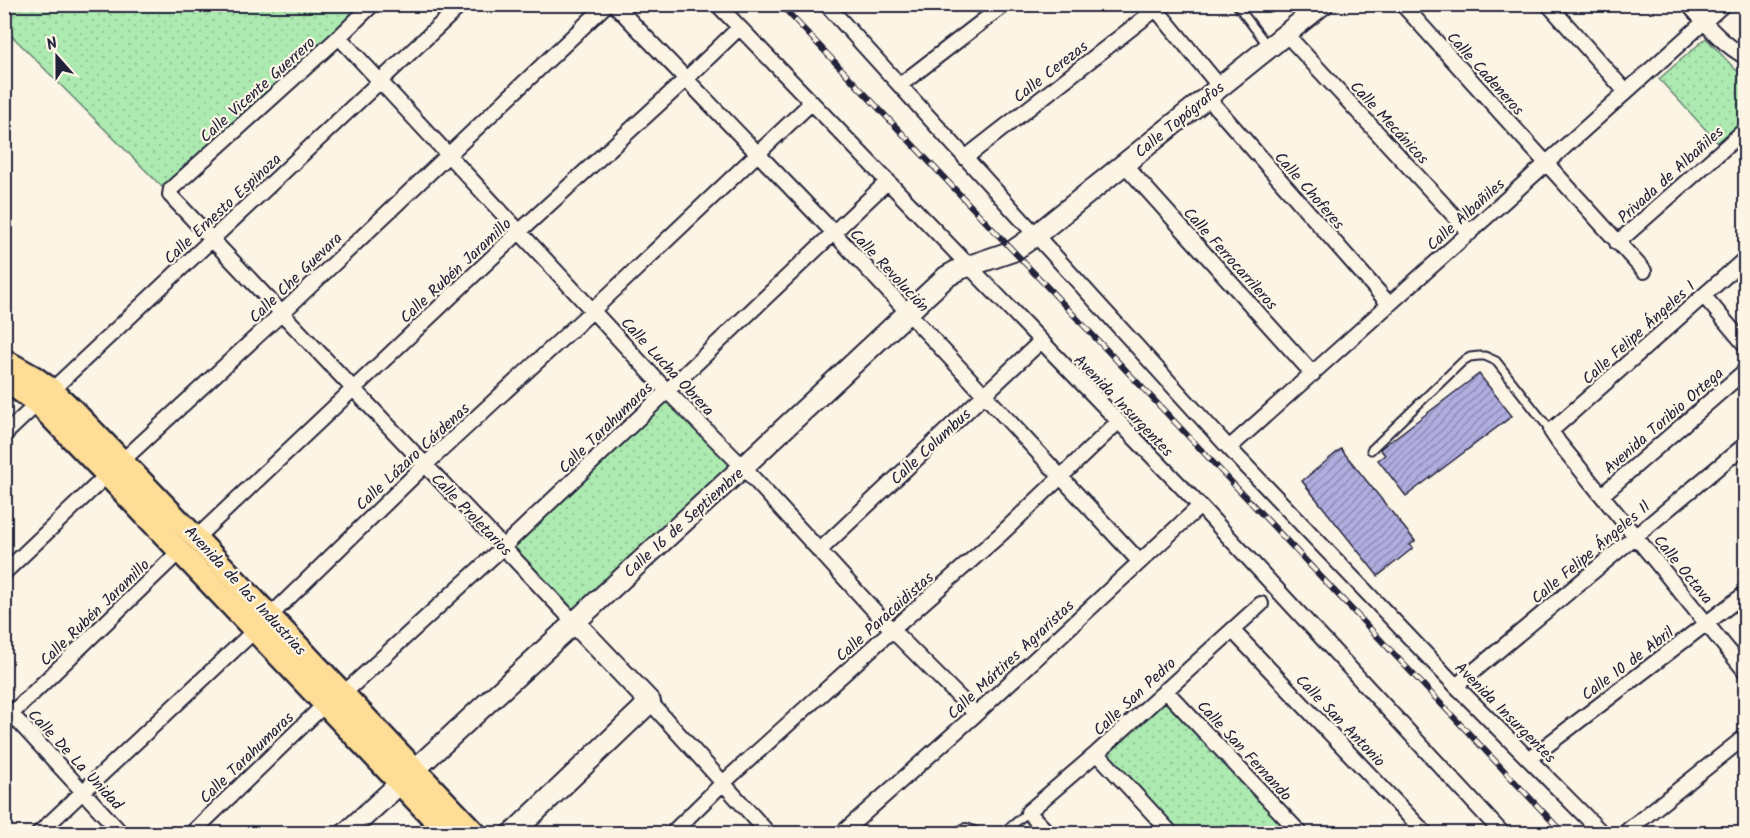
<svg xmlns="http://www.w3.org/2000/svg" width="1750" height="838" font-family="Kalam,sans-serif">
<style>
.park{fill:url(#park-dots);stroke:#688676;stroke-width:1.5}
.building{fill:url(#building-hatch);stroke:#22223b;stroke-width:1.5}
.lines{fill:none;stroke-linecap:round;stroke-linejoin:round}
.lane-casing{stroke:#22223b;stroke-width:11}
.street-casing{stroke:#22223b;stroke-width:18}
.secondary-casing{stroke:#22223b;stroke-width:24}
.primary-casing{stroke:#22223b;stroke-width:26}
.lane{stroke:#fcf5e5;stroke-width:7}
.street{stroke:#fcf5e5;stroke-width:14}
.secondary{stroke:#fcf5e5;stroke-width:20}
.primary{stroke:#fede96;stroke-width:21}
.rail-casing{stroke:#22223b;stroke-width:6}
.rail{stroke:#fcf5e5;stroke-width:4;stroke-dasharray:11;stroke-linecap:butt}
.labels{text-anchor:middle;stroke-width:4.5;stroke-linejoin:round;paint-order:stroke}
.street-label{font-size:16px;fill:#22223b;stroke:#fcf5e5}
</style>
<defs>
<pattern id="park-dots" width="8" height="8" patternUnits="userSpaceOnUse" patternTransform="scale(1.5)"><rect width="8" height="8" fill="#adeab1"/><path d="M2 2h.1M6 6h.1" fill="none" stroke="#95c899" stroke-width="1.8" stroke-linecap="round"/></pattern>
<pattern id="building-hatch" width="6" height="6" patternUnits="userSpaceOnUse" patternTransform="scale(1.5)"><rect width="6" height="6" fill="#b0addf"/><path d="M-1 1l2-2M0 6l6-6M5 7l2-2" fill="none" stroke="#8f8cb6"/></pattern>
</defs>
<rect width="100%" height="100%" fill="#fcf5e5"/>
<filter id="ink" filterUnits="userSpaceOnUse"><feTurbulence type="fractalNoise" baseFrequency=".0167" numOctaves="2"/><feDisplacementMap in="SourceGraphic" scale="12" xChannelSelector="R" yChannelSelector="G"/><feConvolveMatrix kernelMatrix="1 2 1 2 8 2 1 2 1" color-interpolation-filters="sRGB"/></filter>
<g filter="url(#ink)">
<path class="park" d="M4,5h371l-205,190 -165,-166z
M1706,38l30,32 9,2v46l-27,25 -59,-64z
M667,391l76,76 -169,155 -71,-75z
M1165,690l136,143h-129l-75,-80z"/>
<path class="building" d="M1479,374l33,42 -106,80 -28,-36 7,-5 -5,-6z
M1341,449l74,92 -5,4 3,3 -35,28 -76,-95z"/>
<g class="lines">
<g class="lane-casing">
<path id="lane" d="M1236,4l32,42
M1371,450l92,-89 7,-4 9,-1h6l11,5 55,70
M1002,834l26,-22"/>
</g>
<g class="street-casing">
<path id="street" d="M373,4l-34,33 -168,152 -1,6 404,427
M614,4l220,229 305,328
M717,4l483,502 303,328
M826,4l403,444 227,238 147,148
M1152,4l68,83
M1402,4l242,267
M1548,4l78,88
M1688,4c17,19 35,41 58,53
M1286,34l184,199
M339,37l328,354 76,76 149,163 84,84
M900,85l105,-81
M1207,97l182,207
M965,158l191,-149
M1124,164l189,210
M1617,243l129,-114
M1746,258l-195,173 8,12 187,229
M1704,296l42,50
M4,435l458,-431
M1229,448l495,-444
M1602,495l144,-125
M196,538l323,-306 166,-152 54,-52
M819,551l221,-209
M4,573l103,-98 176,-163 324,-308
M1232,630l194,204
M1456,686l290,-242
M1165,690l136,144
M343,694l160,-147 385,-366
M650,702l119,132
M4,706l118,128
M4,721l176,-170
M1097,753l75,81
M1529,759l217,-166
M38,834l232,-218 155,-151 168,-155 218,-207
M191,834l134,-130
M671,834l52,-51 169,-153 109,-96 117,-112
M841,834l135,-120 224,-208
M960,834l6,-3 7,3
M1049,834l-21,-22 69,-59 164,-149
M1623,834l123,-98"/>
</g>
<g class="secondary-casing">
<path id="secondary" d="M345,834l398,-367 203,-190 14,-8 53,-18 23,-16 287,-231
M512,834l138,-132 -76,-80"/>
</g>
<g class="primary-casing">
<path id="primary" d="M4,360l30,17 18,13 22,21 122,127 280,296
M4,381l15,9 19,14 69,71 341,359"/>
</g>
<use href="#lane" class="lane"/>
<use href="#street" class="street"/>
<use href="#secondary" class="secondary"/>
<use href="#primary" class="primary"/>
<g class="rail-casing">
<path id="rail" d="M780,4l784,830"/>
</g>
<use href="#rail" class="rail"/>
</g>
</g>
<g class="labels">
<g class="street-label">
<text transform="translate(1050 71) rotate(-38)" y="6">Calle Cerezas</text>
<text transform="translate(1486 73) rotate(48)" y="6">Calle Cadeneros</text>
<text transform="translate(257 89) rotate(-42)" y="6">Calle Vicente Guerrero</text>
<text transform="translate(1179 119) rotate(-39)" y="6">Calle Topógrafos</text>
<text transform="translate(1390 122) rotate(47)" y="6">Calle Mecánicos</text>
<text transform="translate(1670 174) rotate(-42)" y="6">Privada de Albañiles</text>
<text transform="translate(1310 190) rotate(49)" y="6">Calle Choferes</text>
<text transform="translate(222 208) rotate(-43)" y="6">Calle Ernesto Espinoza</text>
<text transform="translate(1465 214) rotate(-42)" y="6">Calle Albañiles</text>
<text transform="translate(1231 258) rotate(48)" y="6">Calle Ferrocarrileros</text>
<text transform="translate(455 270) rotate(-43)" y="6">Calle Rubén Jaramillo</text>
<text transform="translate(890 270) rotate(47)" y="6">Calle Revolución</text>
<text transform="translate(295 277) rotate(-44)" y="6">Calle Che Guevara</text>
<text transform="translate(1638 332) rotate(-42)" y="6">Calle Felipe Ángeles I</text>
<text transform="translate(668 366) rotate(47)" y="6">Calle Lucha Obrera</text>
<text transform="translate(1124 405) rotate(46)" y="6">Avenida Insurgentes</text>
<text transform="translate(1663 420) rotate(-41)" y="6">Avenida Toribio Ortega</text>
<text transform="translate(605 427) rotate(-44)" y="6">Calle Tarahumaras</text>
<text transform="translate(930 446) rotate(-43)" y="6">Calle Columbus</text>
<text transform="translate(412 456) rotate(-43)" y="6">Calle Lázaro Cárdenas</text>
<text transform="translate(472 514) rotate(46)" y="6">Calle Proletarios</text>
<text transform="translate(683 522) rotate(-42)" y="6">Calle 16 de Septiembre</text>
<text transform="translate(1590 552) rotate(-40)" y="6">Calle Felipe Ángeles Il</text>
<text transform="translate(1684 569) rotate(51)" y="6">Calle Octava</text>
<text transform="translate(246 590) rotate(47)" y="6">Avenida de las Industrias</text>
<text transform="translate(94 612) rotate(-44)" y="6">Calle Rubén Jaramillo</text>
<text transform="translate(884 616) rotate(-42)" y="6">Calle Paracaidistas</text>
<text transform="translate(1010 659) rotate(-43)" y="6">Calle Mártires Agraristas</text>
<text transform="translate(1627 663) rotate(-37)" y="6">Calle 10 de Abril</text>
<text transform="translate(1134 696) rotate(-43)" y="6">Calle San Pedro</text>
<text transform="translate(1506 712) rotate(45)" y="6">Avenida Insurgentes</text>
<text transform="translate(1341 720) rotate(46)" y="6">Calle San Antonio</text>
<text transform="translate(1245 750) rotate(47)" y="6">Calle San Fernando</text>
<text transform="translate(246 757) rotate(-44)" y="6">Calle Tarahumaras</text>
<text transform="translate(76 759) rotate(47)" y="6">Calle De La Unidad</text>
</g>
</g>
<rect width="1750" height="838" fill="none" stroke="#fcf5e5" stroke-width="24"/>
<rect x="12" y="12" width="1726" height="814" fill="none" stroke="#22223b" stroke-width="2" filter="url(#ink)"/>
<g transform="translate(57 57) rotate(339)" stroke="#fcf5e5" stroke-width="4.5" paint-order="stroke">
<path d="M0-4.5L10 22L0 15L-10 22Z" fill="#22223b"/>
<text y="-9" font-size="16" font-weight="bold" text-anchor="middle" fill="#22223b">N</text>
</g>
</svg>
